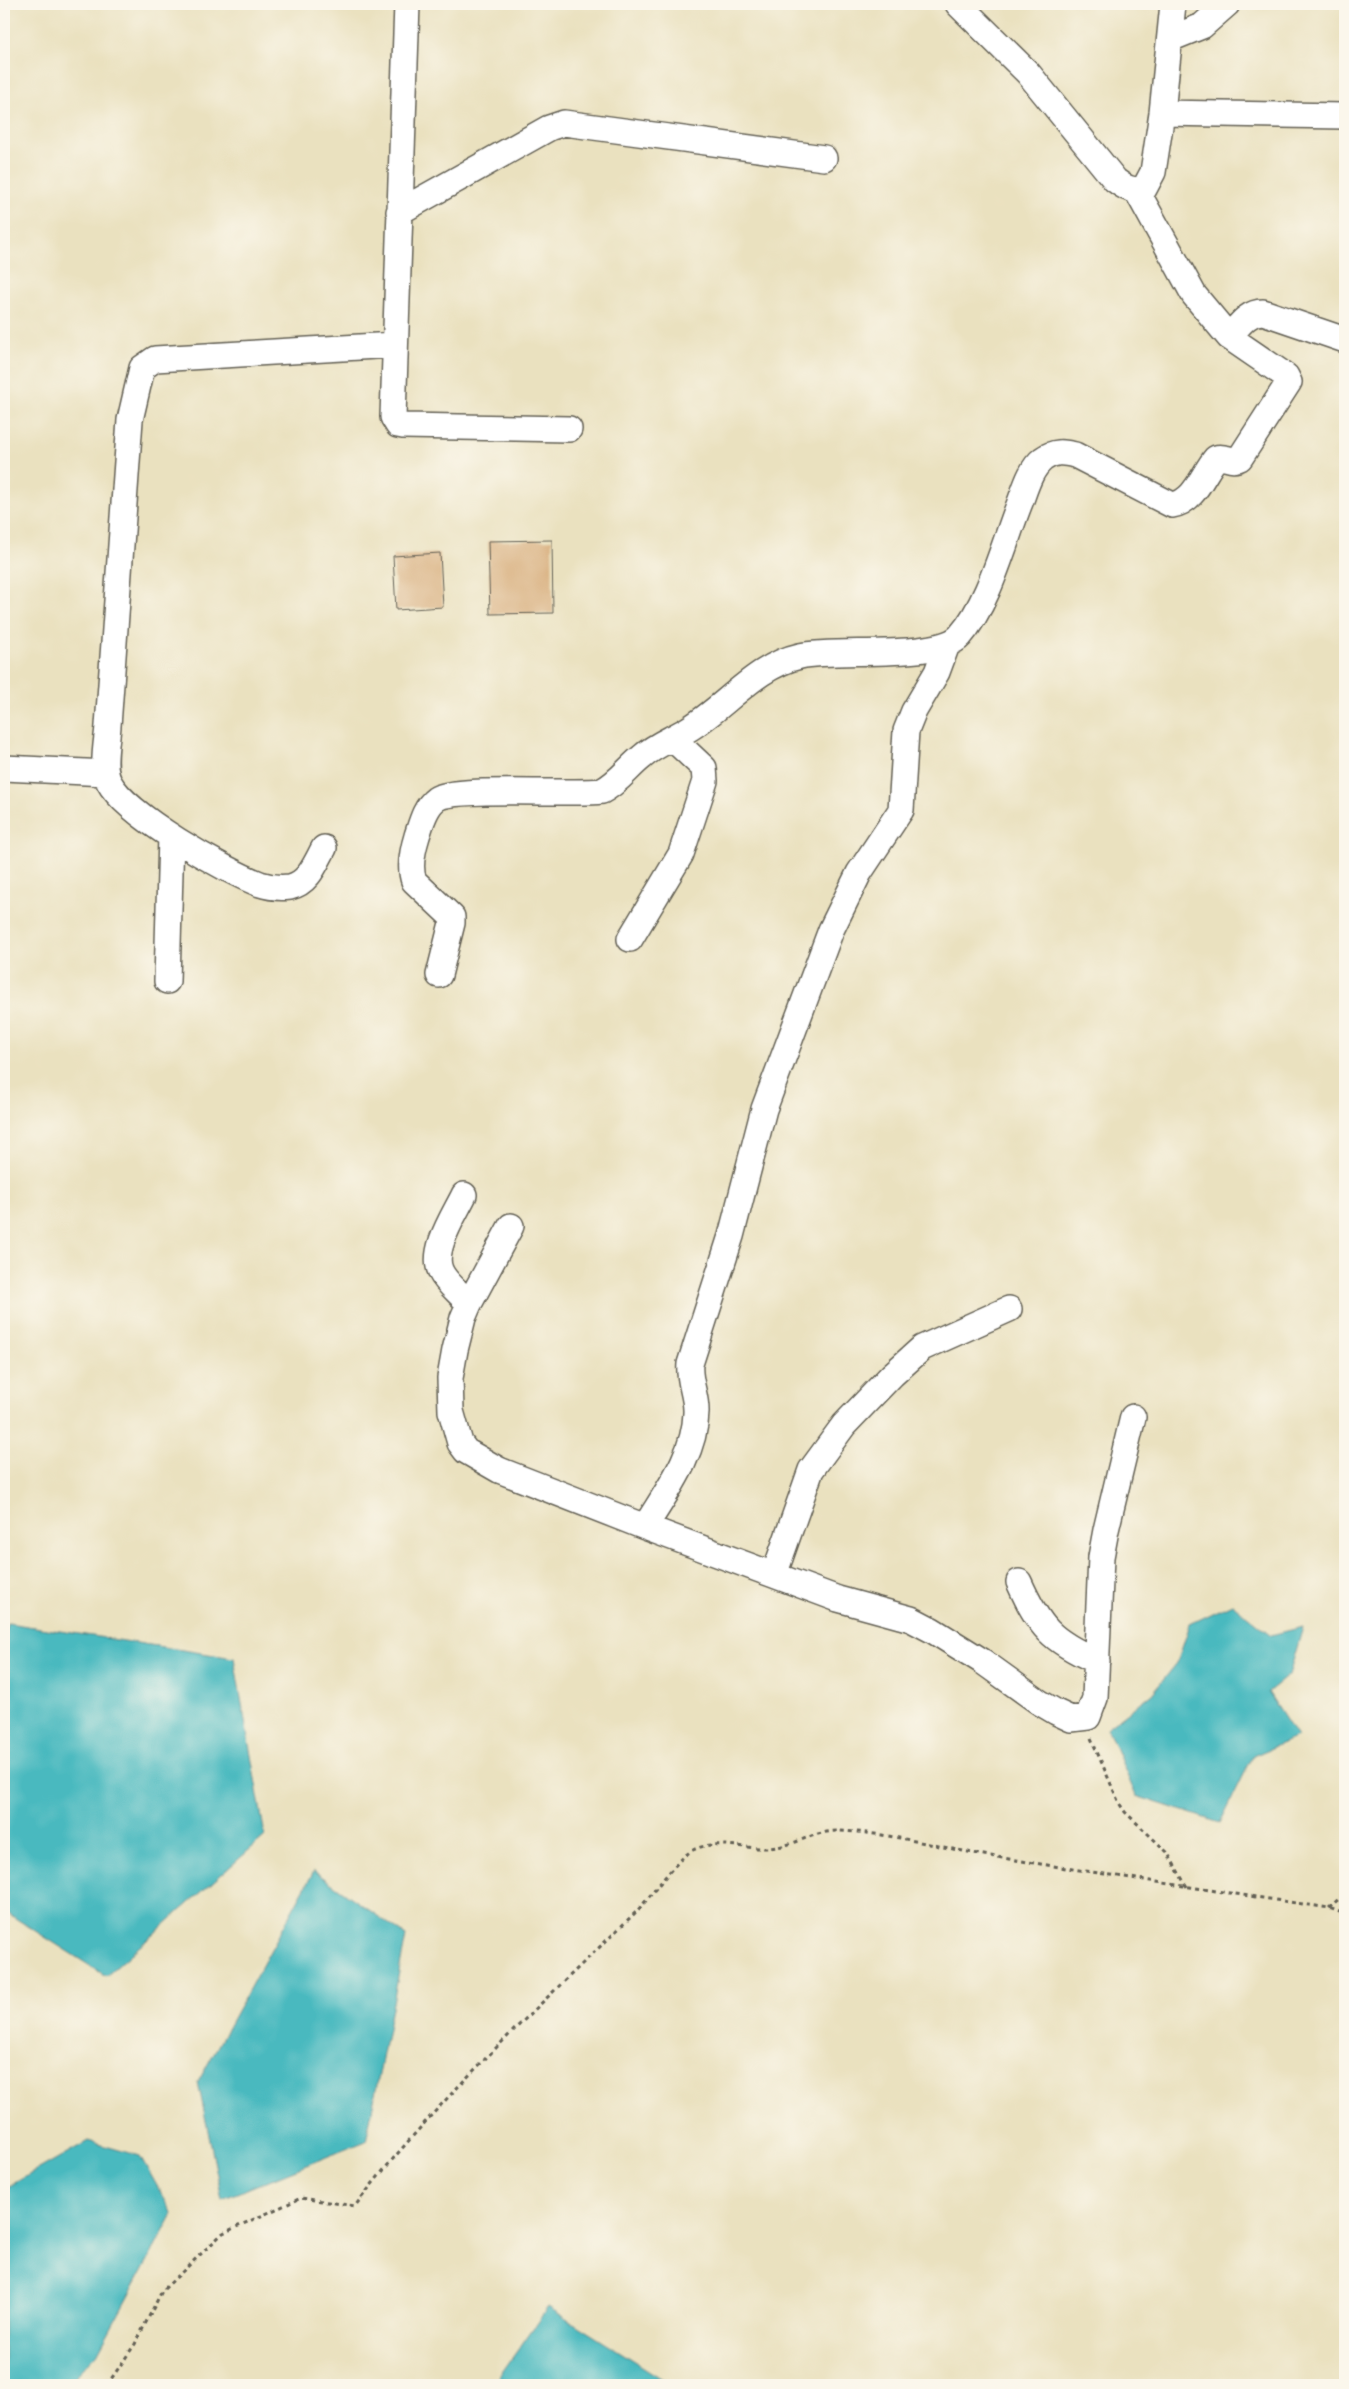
<svg xmlns="http://www.w3.org/2000/svg" width="1349" height="2389" font-family="'IM FELL French Canon',serif">
<style>
.water{fill:#4ab9bf;stroke:#336a6e}
.building{fill:#dbb587}
.lines{fill:none;stroke-linecap:round;stroke-linejoin:round}
.minor-casing{stroke:#646155;stroke-width:28}
.path{stroke:#646155;stroke-width:3;stroke-dasharray:4 4;stroke-linecap:butt}
.minor{stroke:#fff;stroke-width:25}
</style>
<rect width="100%" height="100%" fill="#fbf7ec"/>
<filter id="ink" filterUnits="userSpaceOnUse"><feTurbulence type="fractalNoise" baseFrequency=".02" numOctaves="2"/><feDisplacementMap in="SourceGraphic" scale="10" xChannelSelector="R" yChannelSelector="G"/><feConvolveMatrix kernelMatrix="1 2 1 2 8 2 1 2 1" color-interpolation-filters="sRGB"/></filter>
<filter id="wash" filterUnits="userSpaceOnUse"><feTurbulence type="fractalNoise" baseFrequency=".0096" numOctaves="4" result="noise"/><feDisplacementMap in="SourceGraphic" scale="20" xChannelSelector="R" yChannelSelector="G"/><feGaussianBlur stdDeviation="1.12" result="paint"/><feColorMatrix in="noise" values="0 0 0 0 0 0 0 0 0 0 0 0 0 0 0 0 0 1.4 0 .05"/><feComposite in="paint" operator="in"/></filter>
<g filter="url(#wash)">
<rect width="100%" height="100%" fill="#eae1bf"/>
<path class="water" d="M1232,1604l39,31 32,-8 -14,48 -21,17 29,45 -44,19 -33,67 -84,-27 -29,-68 45,-34 25,-31 13,-39z
M8,1623l226,35 31,178 -159,140 -102,-65v-269z
M314,1871l92,65 -40,205 -144,58 -24,-117z
M88,2141l52,15 33,58 -76,140 -30,31h-63v-196z
M548,2307l124,78h-179z"/>
<g id="blocks">
<path class="building" d="M552,540l1,73 -63,1 -2,-73z
M440,553l3,54 -47,3 -3,-54z"/>
</g>
</g>
<g filter="url(#ink)">
<use href="#blocks" fill-opacity="0" stroke="#646155" stroke-width="1"/>
<g class="lines">
<g class="minor-casing">
<path id="minor" d="M407,4l-14,413 5,8 5,1 166,3
M958,4l70,69 87,107c9,7 17,12 29,9l9,-17 9,-59 11,-109
M1170,39l32,-13 25,-22
M1162,113l183,3
M399,212l150,-84 15,-5 260,35
M1229,337c10,-11 18,-25 34,-25l82,28
M4,768l102,5
M324,848c-8,14 -15,35 -34,39 -9,1 -21,0 -30,-3 -35,-13 -134,-69 -151,-102 -8,-15 -2,-40 -1,-56l22,-306 12,-52 13,-9 239,-14
M630,939l51,-85 24,-73 -1,-13 -32,-30
M439,975l13,-52v-6l-38,-36c-5,-13 -1,-32 3,-45 4,-12 8,-29 19,-37 17,-13 136,-4 166,-8 16,-8 26,-23 40,-34 13,-12 30,-18 45,-27 39,-23 68,-64 113,-74 36,-8 138,4 160,-20 29,-33 43,-90 59,-131 6,-15 11,-36 24,-46 11,-8 20,-7 32,-4l97,50c23,-3 31,-32 44,-47 9,-3 15,5 24,0l49,-76 -3,-6 -57,-39 -35,-42 -57,-104
M167,981l4,-145
M464,1195c-9,19 -34,56 -23,77 5,11 20,22 28,32
M511,1226l-42,78 -6,14 -8,32 -5,28 1,33 9,32 6,8 33,19 146,57 193,72 73,20 21,11 50,31 57,41 17,10 15,7 17,-2 7,-19 6,-141 5,-27 27,-113
M645,1527c21,-35 50,-72 51,-114 1,-17 -8,-32 -6,-49l41,-128 33,-127 67,-179 28,-57 42,-63 5,-79 8,-20 23,-39 10,-27
M774,1575l37,-105 33,-45 48,-50 30,-27 87,-39
M1019,1582c20,45 32,59 78,79"/>
</g>
<path class="path" d="M1091,1738l28,65 6,9 42,40 20,35
M1329,1908l16,-15
M107,2385l28,-41 27,-53 61,-58 78,-35 54,8c82,-107 183,-199 280,-293 16,-16 40,-53 58,-63 22,-11 50,-1 74,-2 28,-1 45,-17 71,-17 51,1 102,17 152,25 113,18 226,35 339,52l16,6"/>
<use href="#minor" class="minor"/>
</g>
</g>
<rect width="1349" height="2389" fill="none" stroke="#fbf7ec" stroke-width="20"/>
</svg>
